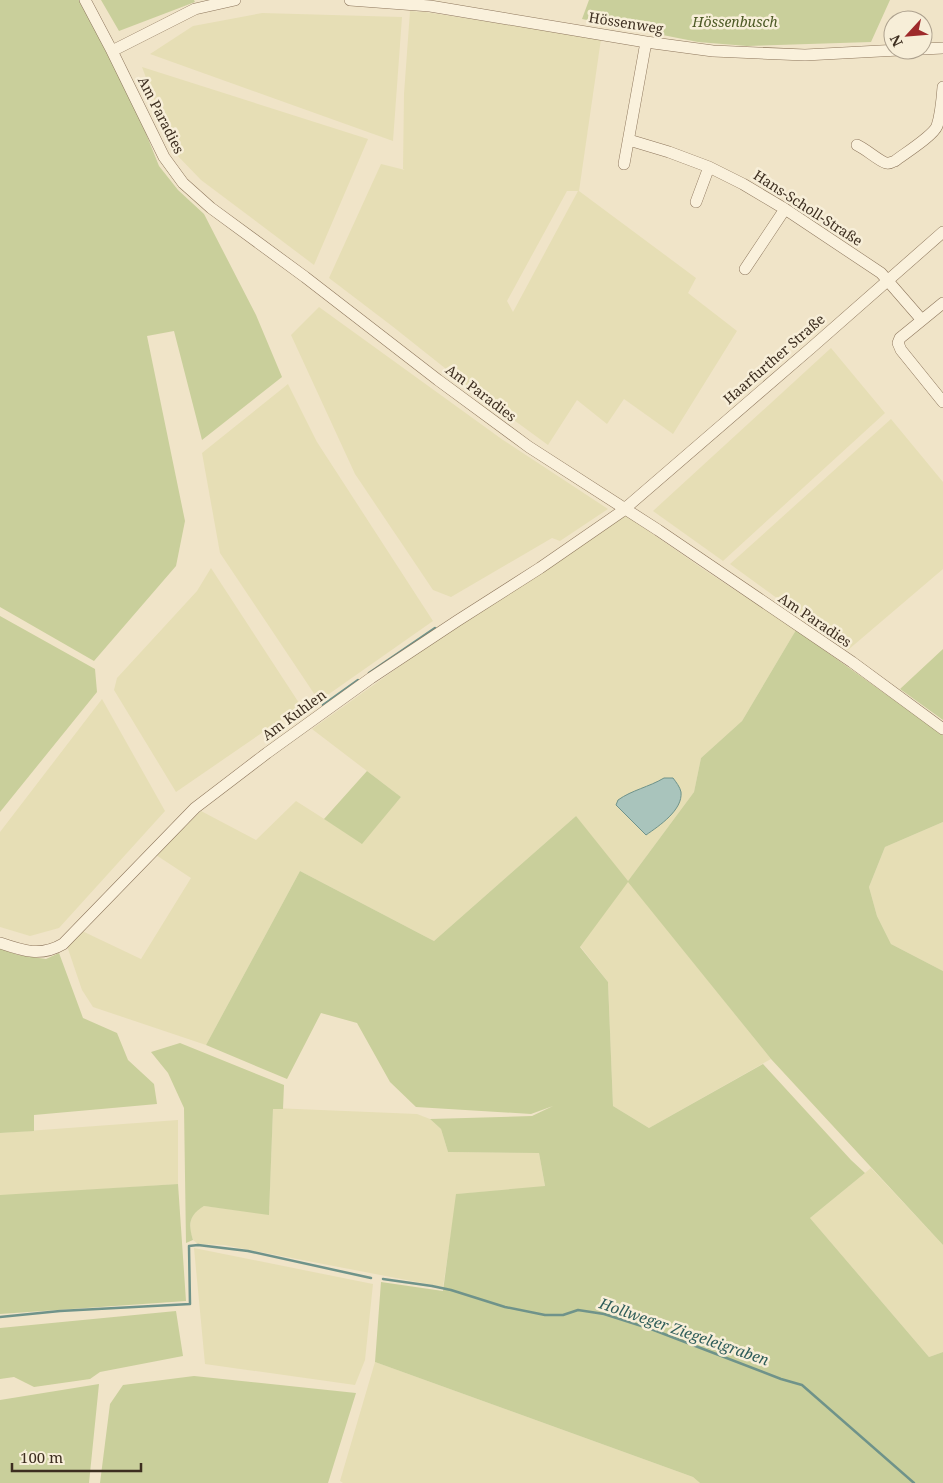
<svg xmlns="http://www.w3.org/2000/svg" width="943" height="1483" font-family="'Noto Serif',serif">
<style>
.farmland{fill:#e6deb5;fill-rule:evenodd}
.green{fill:#c9cf9b}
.water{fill:#a9c4bc;stroke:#6f938a}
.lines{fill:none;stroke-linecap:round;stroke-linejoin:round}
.stream{stroke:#6f938a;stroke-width:2.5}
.minor-casing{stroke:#8d765c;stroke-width:12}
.minor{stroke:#faf1dc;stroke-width:11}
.labels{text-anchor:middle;stroke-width:5;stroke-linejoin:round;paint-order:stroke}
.park-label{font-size:14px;font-style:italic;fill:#4d5a26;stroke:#f7eed8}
.street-label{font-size:14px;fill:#3d2e20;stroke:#f7eed8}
.water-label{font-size:15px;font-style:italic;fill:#2f5d5a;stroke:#f7eed8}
</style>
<rect width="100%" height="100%" fill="#f0e4c8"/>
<path class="farmland" d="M410,11l15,1 176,27 -22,152 117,87 -8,15 49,38 -64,103 -49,-35 -17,25 -30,-24 -29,45 -78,-57 -78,-62 -63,-48 52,-114 24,6 -2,-1 1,-75zM567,191h11l-65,121 -6,-11z
M262,13l140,4 -9,124 -243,-87 43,-28z
M142,67l226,72 -54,126 -113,-85 -27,-28z
M319,307l184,133 105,69 -48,32 -8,-3 -101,59 -18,-7 -78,-116 -64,-139z
M831,348l54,65 -162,148 -70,-50z
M288,384l29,58 116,179 -114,80 -99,-148 -18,-100z
M891,419l52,63v87l-95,81 -118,-86z
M624,514l82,57 90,59 -54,91 -41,37 -7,34 -66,89 143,178 -122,69 -36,-22 -5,-124 -28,-36 -4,-130 -142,125 -134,-70 -94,174 -113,-38 -11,-17 -15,-44 13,-16 61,29 50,-81 -35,-23 45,-44 55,29 40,-39 66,42 39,-46 -89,-68 137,-98z
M211,568l90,138 -125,86 -62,-102 3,-12 80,-87z
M102,699l63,112 -106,117 -29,8 -30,-9v-95z
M943,822v149l-52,-27 -14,-28 -8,-29 16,-40z
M273,1108l144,6 13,5 11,10 7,23 91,1 6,34 -88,7 -14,93 -219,-42 -26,-1 -5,-4 -3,-10 1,-10 4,-9 9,-5 65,8z
M178,1120v64l-178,12v-63z
M871,1168l72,77v107l-14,5 -119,-139z
M194,1248l179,36 -8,76 -10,25 -150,-21z
M375,1362l318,115 7,6h-357l-3,-2z"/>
<path class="green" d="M0,0h79l30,54 36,77 14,35 19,24 26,24 52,101 26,62 -80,63 -28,-109 -27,5 38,185 -9,45 -82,95 -94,-54z
M101,0h93l1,2 -76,29z
M589,0h301l-19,42 -124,4 -49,-4 -116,-23z
M0,616l95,53 2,23 -97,120z
M796,630l147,105v87l-58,25 -16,40 8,29 14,28 52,27v274l-172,-186 -143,-177 -48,65 28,35 5,124 36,22 114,-64 88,96 14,13 -55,45 119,139 14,-5v131h-243l-7,-6 -318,-115 6,-80 62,9 13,-97 89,-8 -6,-33 -91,-1 -7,-23 -11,-10 102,-3 21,-10 -22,8 -115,-7 -26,-25 -33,-59 -36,-10 -34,66 -81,-34 94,-174 134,70 142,-125 52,65 66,-89 7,-34 41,-37z
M943,649v71l-43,-31z
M367,771l34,26 -39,47 -38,-25z
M0,948l18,7 28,4 13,-6 24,65 34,15 11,27 26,24 3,20 -123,11v16l-34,2z
M180,1043l104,42 -1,24h-10l-4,106 -65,-9c-15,9 -16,18 -11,34l-7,3 -2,-135 -16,-35 -17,-21z
M178,1184l8,117 -186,13v-119z
M176,1311l7,45 -83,16 -10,7 -56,8 -20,-10 -14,2v-51z
M194,1376l162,17 -28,90h-228l10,-79 13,-19z
M99,1384l-10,99h-89v-83z"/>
<path class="water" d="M664,778h9c3,4 7,9 8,14 2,18 -22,34 -35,43l-30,-30 2,-5c14,-10 31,-13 46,-22z"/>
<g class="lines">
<path class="stream" d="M369,673l66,-45
M323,705l35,-25
M383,1279l49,7 19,4 54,17 40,8h18l15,-5 26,4 47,15 130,50 21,6 112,98
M0,1317l60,-6 130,-7 -1,-58 9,-1 50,6 123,27"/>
<g class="minor-casing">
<path id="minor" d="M85,0l27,51 52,106 19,26 28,25 94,69 133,103 91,67 129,83 194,132 91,67
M350,0l80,6 216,36 67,9 92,4 94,-5
M923,49l20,-1
M112,51l83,-42 40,-9
M629,140l40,12 40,15 34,17 42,25 96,64 40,46
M857,145c9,4 22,16 29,18 4,1 5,-1 9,-2 9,-7 38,-25 42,-35 4,-12 5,-26 6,-39
M624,164l22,-122
M696,202l13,-35
M745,269l40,-60
M943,303l-38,31 -5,4 -2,5 3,7 42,52
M0,943c23,8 41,14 63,1l132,-136 72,-55 104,-75 86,-57 83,-53 81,-56 190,-164 132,-116"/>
</g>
<use href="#minor" class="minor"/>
</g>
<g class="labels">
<g class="park-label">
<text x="735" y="27">Hössenbusch</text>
</g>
<g class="street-label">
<text transform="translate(626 23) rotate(9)" y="5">Hössenweg</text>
<text transform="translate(161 115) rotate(63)" y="5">Am Paradies</text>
<text transform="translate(808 208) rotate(33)" y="5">Hans-Scholl-Straße</text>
<text transform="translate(774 359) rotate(-41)" y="5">Haarfurther Straße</text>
<text transform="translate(481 393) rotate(37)" y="5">Am Paradies</text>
<text transform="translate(815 620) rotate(34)" y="5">Am Paradies</text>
<text transform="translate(294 715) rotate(-36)" y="5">Am Kuhlen</text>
</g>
<g class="water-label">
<text transform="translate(684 1332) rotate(19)" y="5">Hollweger Ziegeleigraben</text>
</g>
</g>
<g transform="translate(908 35) rotate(244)"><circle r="24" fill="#f7eed8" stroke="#ada18e"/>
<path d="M0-4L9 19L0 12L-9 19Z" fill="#9e2a2b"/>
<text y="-8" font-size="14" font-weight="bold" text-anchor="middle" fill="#3d2e20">N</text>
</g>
<path d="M12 1463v8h129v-8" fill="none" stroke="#3d2e20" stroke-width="2.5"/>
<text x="20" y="1463" font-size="15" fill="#3d2e20" stroke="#f7eed8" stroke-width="4" paint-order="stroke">100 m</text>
</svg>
